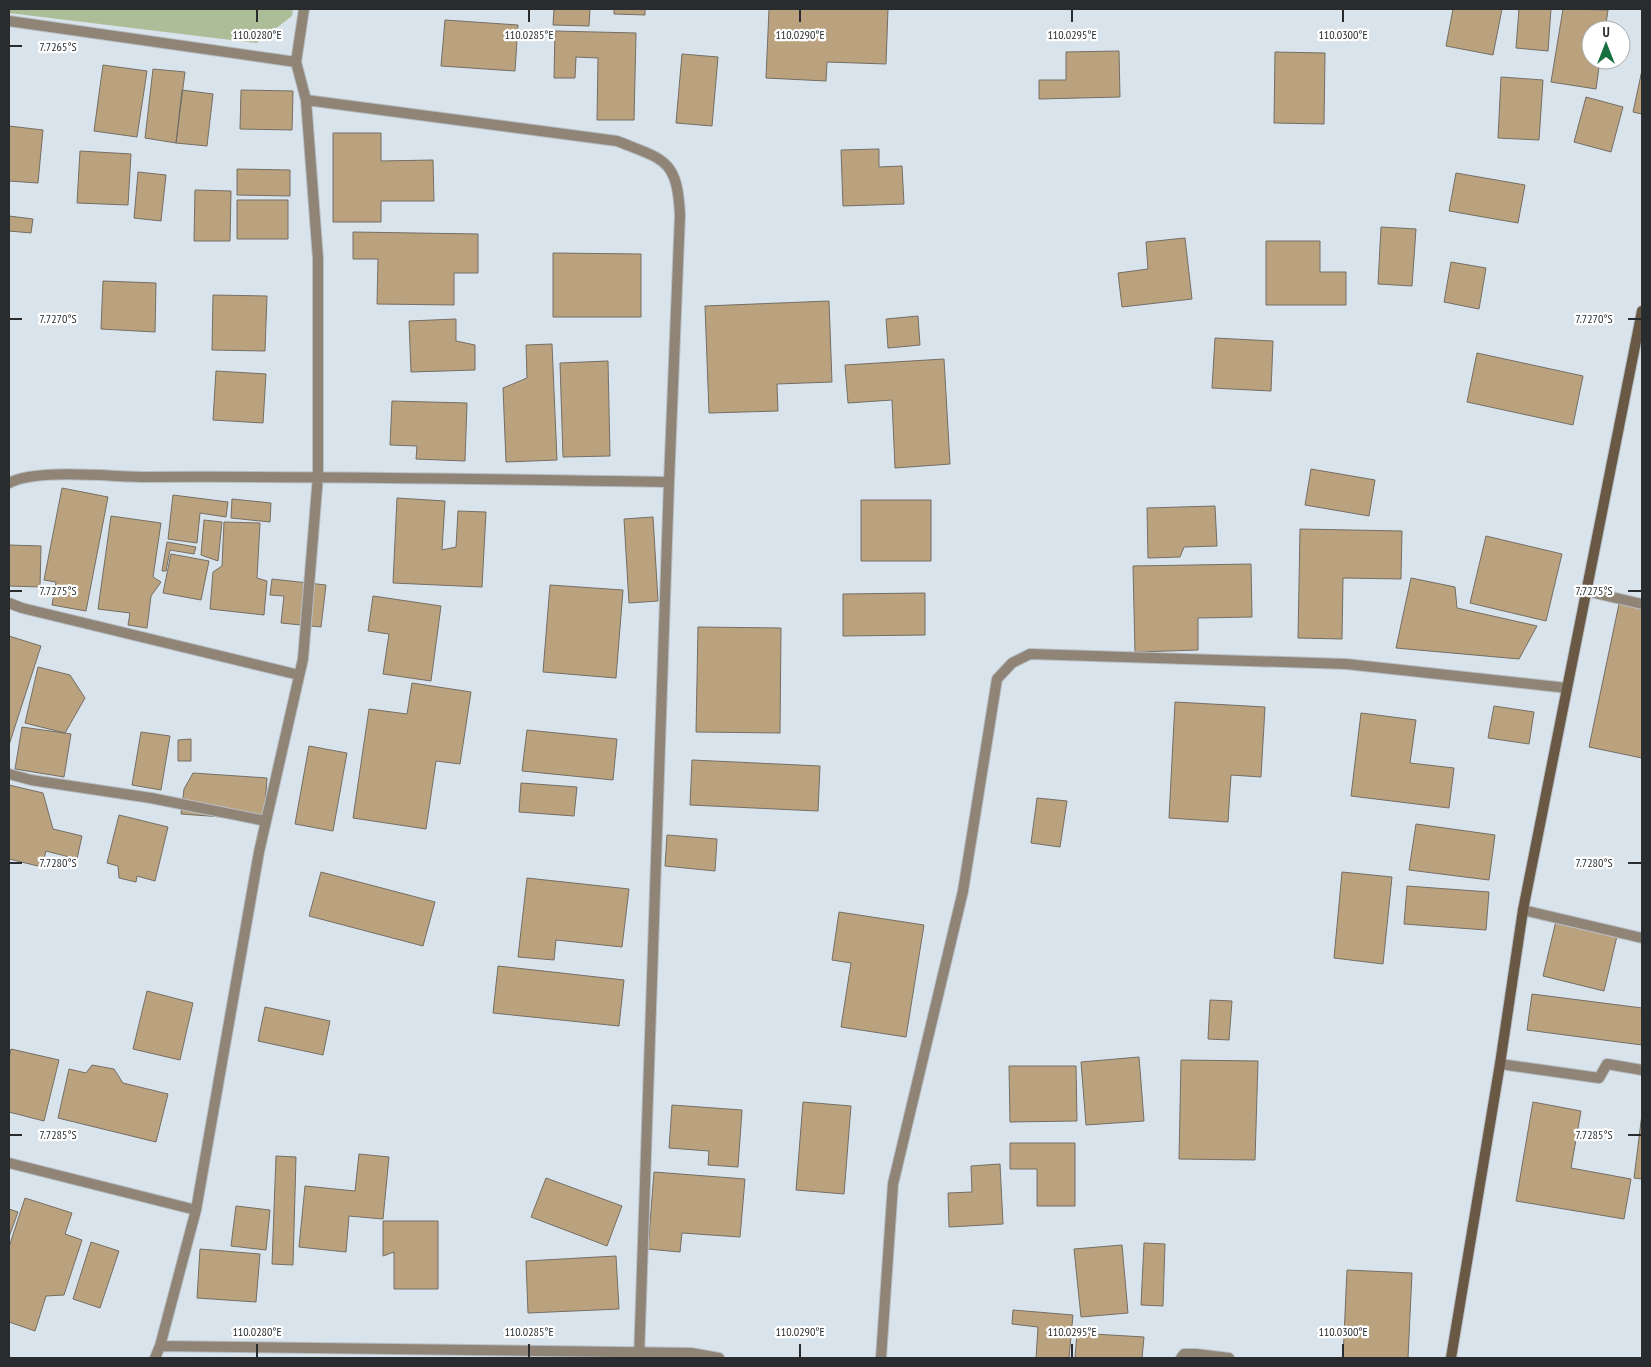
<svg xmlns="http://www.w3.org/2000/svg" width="1651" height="1367" font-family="'PT Sans Narrow',sans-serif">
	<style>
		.green { fill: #abbe98 }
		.building { fill: #baa27e; stroke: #746e65 }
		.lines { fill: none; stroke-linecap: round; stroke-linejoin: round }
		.minor-casing { stroke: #b6bec5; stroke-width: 12 }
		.secondary-casing { stroke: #b6bec5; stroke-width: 12 }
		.minor { stroke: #908476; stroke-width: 10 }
		.secondary { stroke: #695844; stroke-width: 10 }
		.ticks { fill: none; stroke: #282c2f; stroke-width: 2 }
		.ticks-label { font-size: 12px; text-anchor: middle; fill: #282c2f; stroke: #fff; stroke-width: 4.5; stroke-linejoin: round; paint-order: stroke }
	</style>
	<rect width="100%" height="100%" fill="#d9e3eb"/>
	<path class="green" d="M9,9H293L292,16L257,43L9,13Z"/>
	<path class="building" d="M554,9H590L589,26L553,25Z
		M614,9H645V15L614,14Z
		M769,9H888L886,64L827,62L826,81L766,78Z
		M1453,9H1502L1493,55L1446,46Z
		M1519,9H1551L1548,51L1516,48Z
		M1563,9L1608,10L1605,30H1591V60H1600L1596,89L1551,82Z
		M445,20L518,25L515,71L441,66Z
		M555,31L636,33L634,120H597L598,58L576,57L575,78H554Z
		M1119,51L1120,97L1039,99V80H1066V52Z
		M1275,52L1325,53L1324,124L1274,123Z
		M682,54L718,57L712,126L676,123Z
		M103,65L147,71L137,137L94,131Z
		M153,69L185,72L176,143L145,138Z
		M1642,70V114L1633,112Z
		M1501,77L1543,80L1539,140L1498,138Z
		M182,90L213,94L207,146L176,143Z
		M241,90L293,91L292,130L240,129Z
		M1586,97L1623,107L1611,152L1574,142Z
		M9,126L43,130L38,183L9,181Z
		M333,133H381V161L433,160L434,201H381V222H333Z
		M879,149V167L902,166L904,204L843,206L841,150Z
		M80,151L131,154L128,205L77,203Z
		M237,169L290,170V196L237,195Z
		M138,172L166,175L161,221L134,218Z
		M1456,173L1525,185L1518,223L1449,211Z
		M195,190L231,191L230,241H194Z
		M237,200H288V239H237Z
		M9,216L33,219L31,233L9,231Z
		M1381,227L1416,229L1412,286L1378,284Z
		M353,232L478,234V273H454V305L377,304L378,259H353Z
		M1185,238L1192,299L1122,307L1118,273L1148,269L1146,242Z
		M1266,241H1320V272H1346V305H1266Z
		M553,253L641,254V317H553Z
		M1451,262L1486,268L1479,309L1444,302Z
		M103,281L156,283L155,332L101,329Z
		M213,295L267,296L265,351L212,350Z
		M829,301L832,382L777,384L778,411L709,413L705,306Z
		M918,316L920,345L888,348L886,319Z
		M456,319V341L475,345V370L411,372L409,321Z
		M1215,338L1273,341L1271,391L1212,388Z
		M552,344L557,460L506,462L503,388L527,378L526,345Z
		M1477,353L1583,376L1573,425L1467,402Z
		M944,359L950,464L895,468L892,400L848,403L845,365Z
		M608,361L610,456L563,457L560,363Z
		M216,371L266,374L263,423L213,420Z
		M392,401L467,403L465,461L416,459L417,446L390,445Z
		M1311,469L1375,480L1369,516L1305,505Z
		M62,488L108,497L86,611L52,605L56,582L44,580Z
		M173,495L228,502L226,517L200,513L197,543L168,539Z
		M397,498L445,501L442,550L456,547L458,511L486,512L482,587L393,583Z
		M232,499L271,503L270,522L231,518Z
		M861,500H931V561H861Z
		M1215,506L1217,546L1184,547L1180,557L1148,558L1147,508Z
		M111,516L161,523L153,577L161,582L151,596L147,628L128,625L130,613L98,609Z
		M653,517L658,601L629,603L624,519Z
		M204,520L222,522L218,561L201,555Z
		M224,522L260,523L257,578L267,581L264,615L210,609L213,572L222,566Z
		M1300,529L1402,531L1401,579L1343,578L1342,639L1298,638Z
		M1486,536L1562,554L1546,621L1470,603Z
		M167,542L196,547L194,554L170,550L166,571H162Z
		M9,545L41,546L40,587L9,586Z
		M171,554L209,561L201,600L163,593Z
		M1251,564L1252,617L1198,618V650L1135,652L1133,566Z
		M1411,578L1455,587L1457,608L1537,626L1519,659L1396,648Z
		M272,579L326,585L321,627L281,623L284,596L270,595Z
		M550,585L623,590L616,678L543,672Z
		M925,593V635L843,636V594Z
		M373,596L441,606L431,681L383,674L389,634L368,631Z
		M1619,604L1642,608V758L1589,747Z
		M698,627L781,628L780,733L696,732Z
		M9,636L41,646L9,745Z
		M38,667L70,675L85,698L65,733L25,723Z
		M412,683L471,692L460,764L436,761L426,829L353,818L369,709L407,714Z
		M1175,702L1265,707L1261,777L1231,775L1228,822L1169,818Z
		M1494,706L1534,712L1529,744L1488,738Z
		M1361,713L1416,720L1410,763L1454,768L1449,808L1351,796Z
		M22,727L71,734L64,777L15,769Z
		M527,730L617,739L613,780L522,771Z
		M141,732L170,736L161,790L132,785Z
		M191,739V761H178V740Z
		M309,746L347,753L333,831L295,824Z
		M692,760L820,766L818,811L690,805Z
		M193,773L267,778L264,820L181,814L184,789Z
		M521,783L577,787L574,816L519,812Z
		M9,785L43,793L53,829L82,836L77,859L46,851L42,867L9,859Z
		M1037,798L1067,801L1060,847L1031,843Z
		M119,815L168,827L155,881L137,876L136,882L119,878L118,866L107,863Z
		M1416,824L1495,835L1489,880L1409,870Z
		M667,835L717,839L715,871L665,866Z
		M321,872L435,902L423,946L309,916Z
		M1342,872L1392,877L1383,964L1334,958Z
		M527,878L629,889L622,947L556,940L554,960L518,957Z
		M1407,886L1489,892L1486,930L1404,924Z
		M839,912L924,925L906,1037L841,1027L851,963L832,960Z
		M1556,921L1617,936L1604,991L1543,976Z
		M498,966L624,980L619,1026L493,1013Z
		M147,991L193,1003L180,1060L133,1049Z
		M1532,994L1642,1008V1045L1527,1030Z
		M1210,1000L1232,1001L1229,1040L1208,1039Z
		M265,1007L330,1021L323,1055L258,1041Z
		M11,1049L59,1060L44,1121L9,1112V1059Z
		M1139,1057L1144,1121L1086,1125L1081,1062Z
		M1181,1060L1258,1061L1255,1160L1179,1159Z
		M92,1065L114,1069L123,1083L168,1094L156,1142L58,1118L69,1069L86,1073Z
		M1009,1066H1076L1077,1121L1010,1122Z
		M803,1102L851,1106L844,1194L796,1190Z
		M1533,1102L1581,1111L1571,1168L1631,1179L1624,1219L1516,1201Z
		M672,1105L742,1110L738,1167L708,1165L709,1151L669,1148Z
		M1642,1114V1179L1634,1178Z
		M1010,1143H1075V1206H1037V1169H1010Z
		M359,1154L389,1157L383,1219L349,1216L346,1252L299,1247L305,1186L355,1191Z
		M276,1156L296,1157L293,1265L272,1264Z
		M1000,1164L1003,1224L949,1227L948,1193L972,1192L971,1166Z
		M654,1172L745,1179L740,1237L682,1233L680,1252L648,1249Z
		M546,1178L622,1206L607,1246L531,1217Z
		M25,1198L72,1213L65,1234L82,1240L64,1295L46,1296L35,1331L9,1322V1247Z
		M236,1206L270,1210L266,1250L231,1246Z
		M9,1209L18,1212L9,1237Z
		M383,1221H438V1289H394V1252L383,1256Z
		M91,1242L119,1251L100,1308L73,1299Z
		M1144,1243L1165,1244L1163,1306L1141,1305Z
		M1122,1245L1128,1313L1081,1317L1074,1249Z
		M200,1249L260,1254L256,1302L197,1298Z
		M616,1256L619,1309L528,1313L526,1261Z
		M1347,1270L1412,1273L1408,1358H1343Z
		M1013,1310L1073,1315L1069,1358H1036L1038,1327L1012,1324Z
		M1077,1333L1144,1337L1142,1358H1075Z"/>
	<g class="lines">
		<defs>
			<path id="minor" d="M9,21L296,62
				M306,100L617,141C665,160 677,159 680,215L669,482L639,1358
				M9,483C37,468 113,477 147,477C321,476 495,479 669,482
				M1586,591L1642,604
				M9,603L22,608L299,675
				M9,774L31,780L151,798L266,821
				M1523,910L1642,938
				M1500,1064L1599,1078L1607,1064L1642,1070
				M9,1163L196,1210
				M160,1346L691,1353L719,1358
				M155,1358L160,1346L196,1210L259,852L303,659L318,476V259L306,100L296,62L304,9
				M881,1358L893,1184L963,891L997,679L1012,663L1030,654L1346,664L1567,688
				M1181,1358L1184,1354H1196L1229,1358"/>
			<path id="secondary" d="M1451,1358L1500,1064L1523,910L1642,311"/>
		</defs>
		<use href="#minor" class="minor-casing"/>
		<use href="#secondary" class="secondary-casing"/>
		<use href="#minor" class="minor"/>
		<use href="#secondary" class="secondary"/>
	</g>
	<path class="ticks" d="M257,10V22M529,10V22M800,10V22M1072,10V22M1343,10V22M10,46H22M10,319H22M1628,319H1641M10,591H22M1628,591H1641M10,863H22M1628,863H1641M10,1135H22M1628,1135H1641M257,1344V1357M529,1344V1357M800,1344V1357M1072,1344V1357M1343,1344V1357"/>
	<g class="ticks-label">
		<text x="257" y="39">110.0280°E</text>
		<text x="529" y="39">110.0285°E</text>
		<text x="800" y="39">110.0290°E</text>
		<text x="1072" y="39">110.0295°E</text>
		<text x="1343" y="39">110.0300°E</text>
		<text x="58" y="51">7.7265°S</text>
		<text x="58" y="323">7.7270°S</text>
		<text x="1594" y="323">7.7270°S</text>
		<text x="58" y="595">7.7275°S</text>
		<text x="1594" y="595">7.7275°S</text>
		<text x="58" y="867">7.7280°S</text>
		<text x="1594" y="867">7.7280°S</text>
		<text x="58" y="1139">7.7285°S</text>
		<text x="1594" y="1139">7.7285°S</text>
		<text x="257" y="1336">110.0280°E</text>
		<text x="529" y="1336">110.0285°E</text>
		<text x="800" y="1336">110.0290°E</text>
		<text x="1072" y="1336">110.0295°E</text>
		<text x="1343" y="1336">110.0300°E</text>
	</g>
	<rect width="1651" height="1367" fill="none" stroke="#282c2f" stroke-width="20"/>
	<g transform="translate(1606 45)"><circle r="24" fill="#ffffff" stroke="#a9abac"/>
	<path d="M0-4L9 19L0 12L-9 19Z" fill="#176f42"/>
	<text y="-8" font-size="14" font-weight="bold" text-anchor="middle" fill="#282c2f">U</text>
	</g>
</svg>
